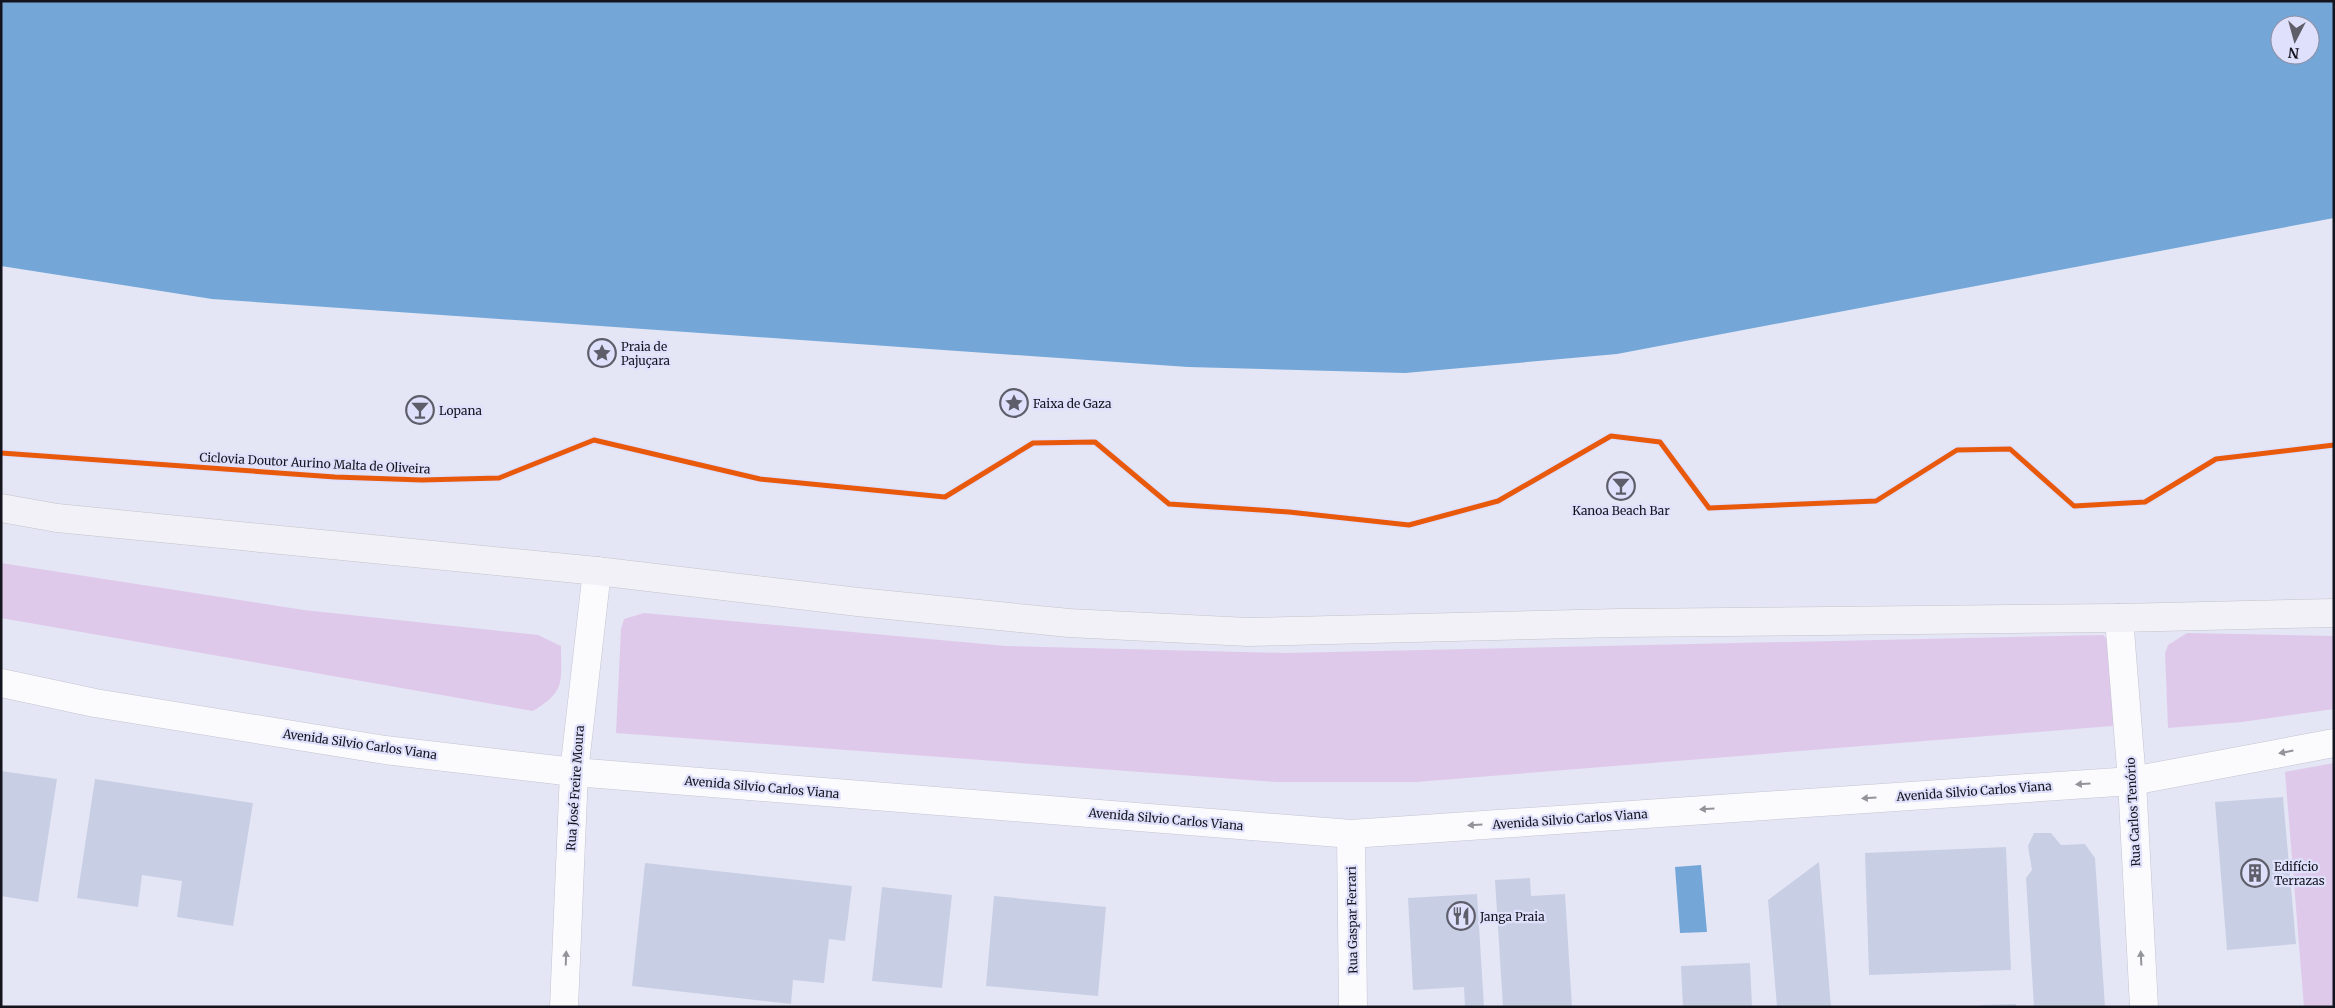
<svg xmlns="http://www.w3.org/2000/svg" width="2335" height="1008" font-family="Merriweather,serif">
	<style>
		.green { fill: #dfc9eb }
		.water { fill: #74a7d8; fill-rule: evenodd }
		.building { fill: #c8cfe4 }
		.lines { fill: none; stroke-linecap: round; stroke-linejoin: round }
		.minor-casing { stroke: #c3c4d1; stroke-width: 29 }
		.major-casing { stroke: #c2c3ca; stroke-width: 29 }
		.minor { stroke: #fbfbfe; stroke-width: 28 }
		.major { stroke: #f3f1f8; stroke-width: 28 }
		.cycleway-casing { stroke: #dfe0fb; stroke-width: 8 }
		.cycleway { stroke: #e8590c; stroke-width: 5 }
		.oneway { fill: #93939a }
		.labels { text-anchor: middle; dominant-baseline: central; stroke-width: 4.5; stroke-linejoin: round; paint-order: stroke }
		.poi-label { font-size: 12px; fill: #14141f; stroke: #dfe0fb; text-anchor: start }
		.street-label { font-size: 12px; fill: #14141f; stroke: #dfe0fb }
	</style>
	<rect width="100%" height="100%" fill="#e5e6f5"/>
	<path class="green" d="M1,563L304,610L538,635L561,646C561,682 566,691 533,711L1,618Z
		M644,613L1006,646L1285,653L2103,635L2121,652L2124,725L1416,782H1276L616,733L621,629L624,619Z
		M2187,633L2334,636V709L2242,722L2168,728L2165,653L2168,645Z
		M2334,763V1007H2304L2285,772Z"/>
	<path class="water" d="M1,1H2334V218L1617,354L1405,373L1188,367L212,299L1,266ZM2280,25H2310V55H2280Z
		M1701,865L1707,932L1680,933L1675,867Z"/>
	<path class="building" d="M1,771L57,779L38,902L1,896Z
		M95,779L253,803L233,926L177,917L182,881L142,875L138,907L77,898Z
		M2283,797L2296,944L2227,950L2215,802Z
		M2034,833H2051L2061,845L2085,844L2095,858L2105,1007H2034L2026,878L2032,870L2028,846Z
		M2006,847L2011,970L1869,975L1865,853Z
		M1819,862L1831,1007H1777L1768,900Z
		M645,863L852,886L845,941L829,939L824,983L793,980L791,1004L632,986Z
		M1530,878L1531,896L1565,894L1572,1007H1503L1495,880Z
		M882,887L952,895L942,988L872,981Z
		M1477,894L1484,1007H1465L1464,987L1413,990L1408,898Z
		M994,896L1106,907L1098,996L986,986Z
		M1750,963L1752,1007H1683L1681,966Z
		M2016,1004V1007H1980V1005Z"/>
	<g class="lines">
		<defs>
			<path id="minor" d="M2119,618L2132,781L2144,1007
				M1,683L95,703L385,750L574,772L1351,834L2132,781L2334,743
				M1351,834L1353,1007
				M564,1007L574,772L597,571"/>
			<path id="major" d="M1,508L57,518L597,571L858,602L1069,623L1248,632L1619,623L2119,618L2334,613"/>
		</defs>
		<use href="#minor" class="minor-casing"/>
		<use href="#major" class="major-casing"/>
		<use href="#minor" class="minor"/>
		<use href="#major" class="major"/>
		<defs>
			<path id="cycleway" d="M1,453L335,477L422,480L499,478L594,440L760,479L945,497L1033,443L1095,442L1169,504L1289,512L1409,525L1498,501L1611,436L1660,442L1709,508L1876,501L1957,450L2010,449L2074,506L2145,502L2216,459L2334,445"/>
		</defs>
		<use href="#cycleway" class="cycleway-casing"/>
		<use href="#cycleway" class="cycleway"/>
	</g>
	<defs><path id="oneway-solid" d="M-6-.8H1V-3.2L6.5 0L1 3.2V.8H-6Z" transform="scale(1.25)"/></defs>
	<g class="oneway">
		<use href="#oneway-solid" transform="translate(2286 752) rotate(169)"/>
		<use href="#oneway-solid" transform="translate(2083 784) rotate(176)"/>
		<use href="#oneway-solid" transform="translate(1869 798) rotate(176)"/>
		<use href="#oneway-solid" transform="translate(1707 809) rotate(176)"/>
		<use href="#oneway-solid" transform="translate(1475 825) rotate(176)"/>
		<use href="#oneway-solid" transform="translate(566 958) rotate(-88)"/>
		<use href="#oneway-solid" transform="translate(2141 958) rotate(-93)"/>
	</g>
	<defs>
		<symbol id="sight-ring" viewBox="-11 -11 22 22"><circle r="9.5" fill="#dfe0fb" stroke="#5d5e6a" stroke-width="1.5"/><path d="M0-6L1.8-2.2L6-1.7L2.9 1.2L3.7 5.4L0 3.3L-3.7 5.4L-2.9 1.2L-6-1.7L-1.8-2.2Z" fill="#5d5e6a"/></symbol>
		<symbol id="bar-ring" viewBox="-11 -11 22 22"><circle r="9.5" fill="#dfe0fb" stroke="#5d5e6a" stroke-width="1.5"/><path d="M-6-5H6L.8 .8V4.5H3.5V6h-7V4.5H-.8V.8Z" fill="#5d5e6a"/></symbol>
		<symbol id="building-ring" viewBox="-11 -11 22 22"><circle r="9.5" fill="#dfe0fb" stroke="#5d5e6a" stroke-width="1.5"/><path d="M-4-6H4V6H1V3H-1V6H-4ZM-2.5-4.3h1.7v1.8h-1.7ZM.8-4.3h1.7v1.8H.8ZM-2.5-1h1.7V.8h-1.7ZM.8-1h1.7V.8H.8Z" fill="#5d5e6a"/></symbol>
		<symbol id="restaurant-ring" viewBox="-11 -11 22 22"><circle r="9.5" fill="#dfe0fb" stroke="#5d5e6a" stroke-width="1.5"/><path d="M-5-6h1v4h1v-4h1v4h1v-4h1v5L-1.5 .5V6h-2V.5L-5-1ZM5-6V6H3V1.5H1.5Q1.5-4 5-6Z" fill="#5d5e6a"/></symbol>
	</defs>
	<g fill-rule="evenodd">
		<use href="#sight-ring" x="586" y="337" width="32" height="32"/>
		<use href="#sight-ring" x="998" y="387" width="32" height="32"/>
		<use href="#bar-ring" x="404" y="394" width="32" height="32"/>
		<use href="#bar-ring" x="1605" y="470" width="32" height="32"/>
		<use href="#building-ring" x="2239" y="857" width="32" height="32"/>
		<use href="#restaurant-ring" x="1445" y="900" width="32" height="32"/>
	</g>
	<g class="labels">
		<g class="poi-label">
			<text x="621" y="346">Praia de<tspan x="621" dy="14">Pajuçara</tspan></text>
			<text x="1033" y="403">Faixa de Gaza</text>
			<text x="439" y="410">Lopana</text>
			<text x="1621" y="510" text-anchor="middle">Kanoa Beach Bar</text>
			<text x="2274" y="866">Edifício<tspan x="2274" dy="14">Terrazas</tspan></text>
			<text x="1480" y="916">Janga Praia</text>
		</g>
		<g class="street-label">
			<text transform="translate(315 463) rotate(3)">Ciclovia Doutor Aurino Malta de Oliveira</text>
			<text transform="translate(360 744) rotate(8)">Avenida Silvio Carlos Viana</text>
			<text transform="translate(762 787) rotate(5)">Avenida Silvio Carlos Viana</text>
			<text transform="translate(575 788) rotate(-86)">Rua José Freire Moura</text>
			<text transform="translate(1974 791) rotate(-4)">Avenida Silvio Carlos Viana</text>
			<text transform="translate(2133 812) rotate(-93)">Rua Carlos Tenório</text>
			<text transform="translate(1166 819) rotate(5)">Avenida Silvio Carlos Viana</text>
			<text transform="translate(1570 819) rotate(-4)">Avenida Silvio Carlos Viana</text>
			<text transform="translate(1352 920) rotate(-91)">Rua Gaspar Ferrari</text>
		</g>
	</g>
	<rect width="2335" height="1008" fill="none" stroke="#14141f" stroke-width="5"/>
	<g transform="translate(2295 40) rotate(186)"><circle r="24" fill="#dfe0fb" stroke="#8e8ea3"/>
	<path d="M0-4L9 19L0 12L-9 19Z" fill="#5d5e6a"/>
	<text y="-8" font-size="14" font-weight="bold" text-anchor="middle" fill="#14141f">N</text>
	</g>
</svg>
